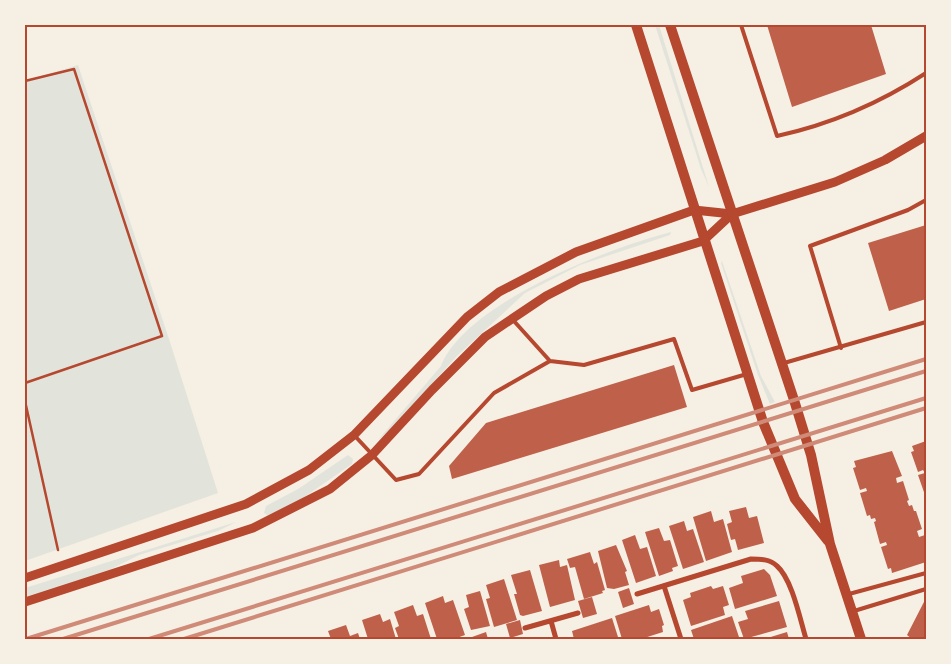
<svg xmlns="http://www.w3.org/2000/svg" width="951" height="664" font-family="'Public Sans',sans-serif">
	<style>
		.green { fill: #e2e4dc }
		.building { fill: #bf614a }
		.lines { fill: none; stroke-linecap: round; stroke-linejoin: round }
		.path { stroke: #b5482f; stroke-width: 2.5 }
		.service { stroke: #b5482f; stroke-width: 4 }
		.minor { stroke: #b5482f; stroke-width: 5 }
		.tertiary { stroke: #b5482f; stroke-width: 9 }
		.secondary { stroke: #b5482f; stroke-width: 10 }
		.rail { stroke: #cf8b77; stroke-width: 4 }
		.neatline { fill: none; stroke: #b5482f; stroke-width: 2 }
	</style>
	<rect width="100%" height="100%" fill="#f6efe4"/>
	<path class="green" d="M655,25H659L709,187L701,169Z
		M78,65L169,339L218,493L25,561V81Z
		M671,232L670,235L580,265L525,293L457,356L391,429L378,440L441,366C465,303 609,248 671,232Z
		M722,261L761,376L775,402L770,404L758,375L721,263Z
		M348,455L353,459L352,464L303,498L268,516L264,513L266,506L298,489Z
		M236,522L218,531L139,555L111,569L25,599V588Z"/>
	<path class="building" d="M767,25H871L886,74L792,107Z
		M926,225V299L889,311L868,243Z
		M674,365L687,407L452,479L449,466L486,423Z
		M926,441V498L918,475L925,473L923,470L918,472L911,452L914,451L912,446Z
		M892,451L902,476L896,478L897,483L903,481L909,500L907,501L909,506L912,505L914,511H916L922,529L917,531L919,537L925,535L926,539V562L892,573L891,568L888,569L881,547L887,545L886,542L880,544L874,522L876,521L875,518L871,519L870,515L867,516L860,493L867,491L866,488L860,490L853,468L856,467L854,461Z
		M746,507L749,518L757,516L764,543L738,550L735,539L731,540L727,524L732,522L729,511Z
		M711,511L714,522L723,519L732,552L706,561L693,517Z
		M684,521L687,531L693,529L704,562L683,569L669,526Z
		M659,528L664,541L670,540L678,566L672,568L673,571L659,576L645,532Z
		M635,535L640,549L647,547L656,576L636,583L622,540Z
		M616,545L627,571L625,572L629,585L614,589L607,588L598,551Z
		M590,552L594,564L597,562L605,590L602,591L603,593L584,599L575,567L570,568L567,559Z
		M559,560L560,567L567,565L575,600L550,607L539,565Z
		M764,569L770,575L777,596L735,609L729,588L743,583L741,576Z
		M530,570L542,611L523,616L520,615L514,594H517L511,575Z
		M504,579L517,620L494,627L486,599L490,598L486,585Z
		M711,586L713,589L723,586L729,605L723,607L725,615L691,626L683,600L691,597L690,593Z
		M629,588L634,604L623,608L618,592Z
		M480,591L490,626L471,630L464,609L469,607L466,595Z
		M443,596L445,603L453,600L465,635L454,639H437L425,603Z
		M592,597L597,614L583,618L578,601Z
		M926,598V639H912L907,635Z
		M779,601L787,627L744,639L738,622L748,619L745,611Z
		M413,605L417,616L423,614L431,639H399L395,628L399,626L394,612Z
		M649,605L651,612L659,609L664,625L662,626L663,632L641,639H622L615,616Z
		M380,614L383,622L390,619L396,639H368L362,620Z
		M732,616L739,637L732,639H694L691,630Z
		M612,618L618,637L574,639L572,631Z
		M520,620L523,634L510,638L506,624Z
		M346,625L350,636L358,633L360,639H331L328,631Z
		M486,632L488,639H473L472,637Z
		M787,632L789,639H764Z"/>
	<g class="lines">
		<path class="path" d="M25,81L74,69L162,336L25,383
			M25,401L58,550"/>
		<path class="service" d="M741,25L777,136C832,124 880,103 926,73
			M513,320L550,361
			M841,348L810,246L908,210L926,200
			M784,363L926,322
			M354,435L396,480L419,474L494,393L550,361L584,365L674,339L692,390L747,374
			M849,594L926,573
			M854,611L926,589"/>
		<path class="minor" d="M664,586L681,639
			M637,594L751,559C760,559 770,559 777,566C792,579 800,619 806,639
			M551,621L556,639
			M525,628L578,613"/>
		<path class="tertiary" d="M25,578L246,504L309,470L354,435L467,317L499,292L576,252L694,210L732,214L835,182L885,160L926,136
			M25,602L253,528L330,489L372,455L432,390L485,337L546,296L579,279L703,241L732,214"/>
		<path class="secondary" d="M636,25L763,422L795,499L828,541
			M670,25L794,400L811,455L830,544L861,639"/>
		<path class="rail" d="M26,639L926,359
			M63,639L926,371
			M149,639L926,398
			M184,639L926,408"/>
	</g>
	<rect width="951" height="664" fill="none" stroke="#f6efe4" stroke-width="52"/>
	<rect x="26" y="26" width="899" height="612" class="neatline"/>
</svg>
